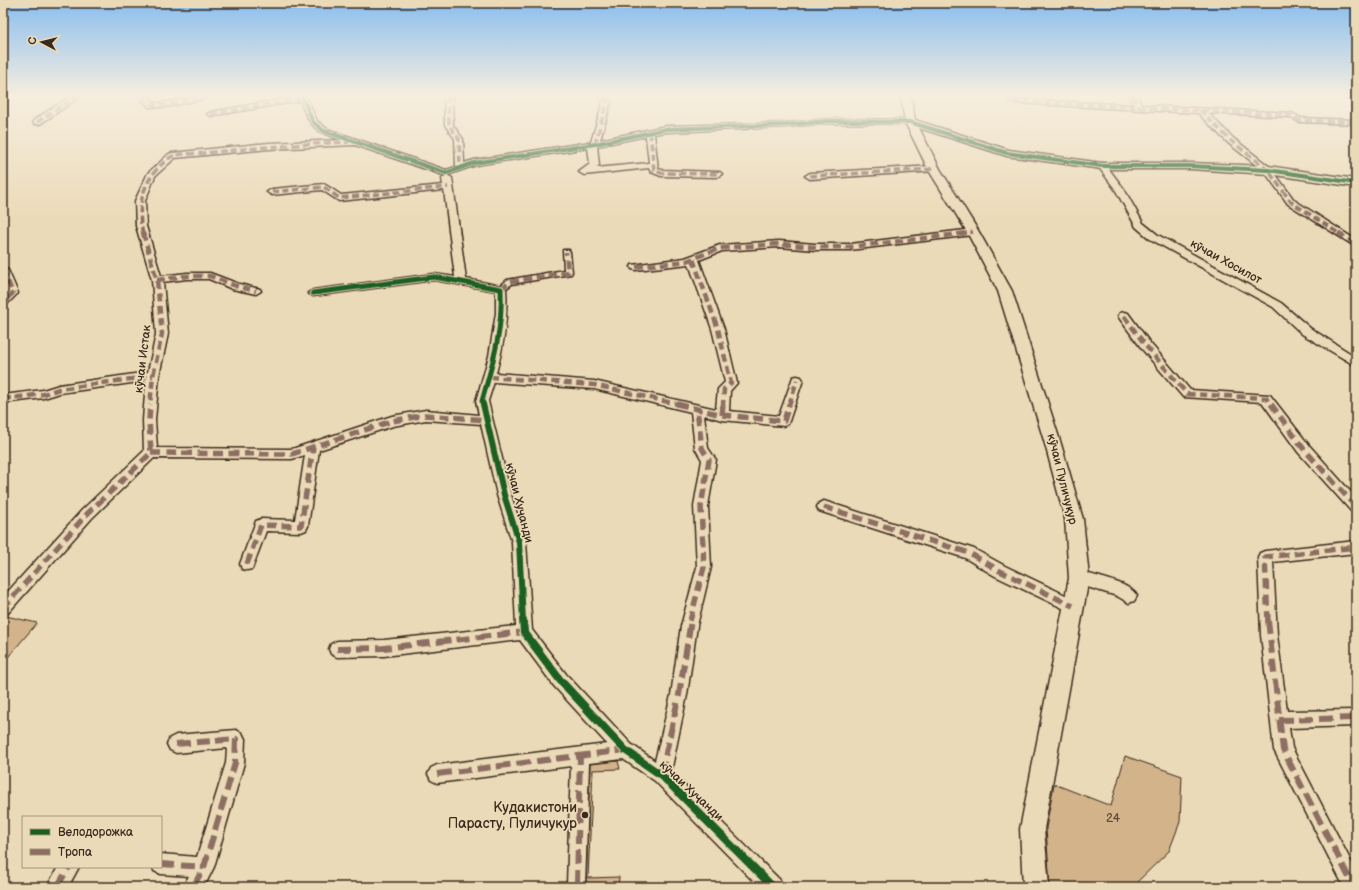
<svg xmlns="http://www.w3.org/2000/svg" width="1359" height="890" font-family="'Balsamiq Sans',sans-serif">
	<style>
		.building { fill: #d2b38a; stroke: #3b2a1e }
		.lines { fill: none; stroke-linecap: round; stroke-linejoin: round }
		.pedestrian-casing { stroke: #3b2a1e; stroke-width: 3 }
		.minor-casing { stroke: #3b2a1e; stroke-width: 3 }
		.tertiary-casing { stroke: #3b2a1e; stroke-width: 3 }
		.pedestrian { fill: #ebdab7; fill-rule: evenodd }
		.minor { fill: #ebdab7; fill-rule: evenodd }
		.tertiary { fill: #ebdab7; fill-rule: evenodd }
		.quiet-far3 { stroke: #8d6e63; stroke-width: 3.5; stroke-dasharray: 7 3.5; stroke-linecap: butt }
		.quiet-far2 { stroke: #8d6e63; stroke-width: 4.5; stroke-dasharray: 8 4.5; stroke-linecap: butt }
		.quiet-far1 { stroke: #8d6e63; stroke-width: 5.5; stroke-dasharray: 10 5.5; stroke-linecap: butt }
		.quiet { stroke: #8d6e63; stroke-width: 6; stroke-dasharray: 14 6; stroke-linecap: butt }
		.cycleway-far3-casing { stroke: #ebdab7; stroke-width: 5.5 }
		.cycleway-far2-casing { stroke: #ebdab7; stroke-width: 7 }
		.cycleway-far1-casing { stroke: #ebdab7; stroke-width: 9 }
		.cycleway-casing { stroke: #ebdab7; stroke-width: 10 }
		.cycleway-far3 { stroke: #1b5e20; stroke-width: 4 }
		.cycleway-far2 { stroke: #1b5e20; stroke-width: 5 }
		.cycleway-far1 { stroke: #1b5e20; stroke-width: 6 }
		.cycleway { stroke: #1b5e20; stroke-width: 8 }
		.poi-dot { fill: #3b2a1e; stroke: #ebdab7; stroke-width: 1.5 }
		.labels { text-anchor: middle; dominant-baseline: central; stroke-width: 3.5; stroke-linejoin: round; paint-order: stroke }
		.street-label { font-size: 12px; fill: #3b2a1e; stroke: #ebdab7 }
		.near-number-label { font-size: 12px; fill: #614c39 }
		.near-poi-label { font-size: 14px; fill: #3b2a1e; stroke: #ebdab7; text-anchor: end }
	</style>
	<rect width="100%" height="100%" fill="#ebdab7"/>
	<filter id="ink" filterUnits="userSpaceOnUse"><feTurbulence type="fractalNoise" baseFrequency=".025" numOctaves="2"/><feDisplacementMap in="SourceGraphic" scale="8" xChannelSelector="R" yChannelSelector="G"/><feConvolveMatrix kernelMatrix="1 2 1 2 8 2 1 2 1" color-interpolation-filters="sRGB"/></filter>
	<g filter="url(#ink)">
		<path class="building" d="M3,616H6L37,623L3,663Z
			M1125,756L1182,776L1180,822L1169,851L1132,887H1050L1046,828L1054,784L1111,806Z
			M618,761L620,769L593,770L588,878L619,877L618,887H586L590,764Z"/>
		<g class="lines">
			<defs>
				<path id="pedestrian" d="M563,250H569L570,252L572,272L571,274L512,284L501,292L497,289L507,280L564,270Z"/>
				<path id="minor" d="M71,96H81L40,124H34L33,122L34,120Z
					M139,96H148L154,103C173,103 190,96 209,96L208,98L166,107H149Z
					M298,96H306L317,121L327,129L446,170L456,167L455,139L445,125L444,96H452L453,125L463,139L464,163L474,160L591,142L603,102L599,96H607L611,102L600,140L666,126L786,123L829,119L910,120L914,122L910,124L829,123L786,127L666,132L654,134L658,169L662,170L720,172L722,174L717,177L661,176L651,172L649,168L584,175L579,172L590,164L588,148L476,165L447,175L452,178L466,279L501,286L506,289C508,318 504,345 496,373L594,381L716,409L718,389L725,382L712,329L689,264L636,270L632,269L631,267L632,265L685,258L720,245L779,241L815,244H850L973,229L978,232L973,235L850,250H815L779,247L722,251L699,260L724,329L737,383L730,391L729,411L779,416L793,377L797,376L801,377L803,380L788,424L784,426L722,420L704,415L708,448L716,460L708,506L711,567L697,626L687,695L671,772L780,880L783,887H759L655,781L623,759L589,763L585,887H569L567,884L571,766L437,783L431,780L428,774L431,768L437,765L607,744L554,686L520,640L384,656L337,657L331,654L329,649L331,644L337,641L384,640L516,626L512,542L497,495L481,424L426,420L393,426L319,450L308,526L306,530L301,532L266,531L252,569L247,570L242,569L240,564L256,521L261,519L295,520L305,455L292,459L154,458L92,518L8,613L3,615V597L82,510L144,451L143,420L146,381L60,393L44,398L3,403V395L43,390L59,385L148,372L156,334L152,280L136,226L135,201L148,173L169,154L172,153L269,143L342,140C313,130 312,129 300,101L211,116L207,114L211,112ZM646,136L649,163L596,168L599,165L597,146ZM355,145L446,176L442,178L443,185L341,195L324,184L272,189L267,192L272,195L322,190L339,201L444,190L455,277L434,274L313,290L308,293L313,296L434,280L496,291V313L489,356L476,401L479,415L426,410L392,416L292,449L157,448L155,420L159,376L168,334L163,282L187,279H209L232,289L256,294L261,291L260,289L239,284L210,273H187L161,276L146,226L145,201L155,176L175,158L269,149ZM494,382L594,389L691,412L695,448L702,460L694,506L697,567L681,626L671,695L655,761L631,744L566,674L532,630L526,542L511,495L488,401Z
					M1128,96H1136L1142,105L1292,113L1301,118L1356,120V124L1299,122L1290,117L1208,113L1233,138L1271,168L1294,200L1356,240V247L1288,204L1265,172L1227,142L1198,113L1013,103L1009,101L1013,99L1134,105Z
					M1341,96L1356,97V101L1342,98Z
					M1102,163L1105,164L1124,189L1143,223L1158,235L1281,303L1310,328L1356,357V366L1302,334L1273,307L1150,239L1136,227L1115,189L1098,166Z
					M934,166L938,169L937,171L810,179L805,176L810,173Z
					M3,267L8,270L18,293L7,304L3,306V296L7,292L3,282Z
					M1124,312L1128,313L1150,343L1190,390L1270,395L1308,444L1356,498V513L1351,511L1298,452L1262,402L1183,397L1142,349L1120,319L1118,316L1120,313Z
					M824,501L974,549L1005,566L1078,601L1081,606L1078,611L1073,613L995,576L965,558L819,511L817,507L819,503Z
					M1356,541V553L1273,562L1277,635L1287,711L1356,710V726L1289,728L1292,748L1356,871V887H1344L1274,750L1261,635L1258,557L1260,553L1265,551Z
					M1079,571C1093,576 1130,582 1137,596L1134,601L1129,603L1117,596L1074,583L1072,578L1074,573Z
					M236,730L242,733L245,739L244,763L214,867L204,887H183L189,876L161,874L154,871L153,867H161V854L197,857L226,763L227,748L176,753L170,750L167,744L170,738L176,735Z
					M58,867H79L68,887H47Z"/>
				<path id="tertiary" d="M901,96H911L915,120L1009,150L1102,163H1190L1268,166L1356,179V187L1268,174L1190,169H1102L1007,156L919,128L940,169L979,232L1012,291L1061,444L1083,519L1089,578L1044,829L1049,887H1023L1020,829L1069,578L1065,519L1045,444L998,291L967,232L928,169L905,122Z"/>
			</defs>
			<use href="#pedestrian" class="pedestrian-casing"/>
			<use href="#minor" class="minor-casing"/>
			<use href="#tertiary" class="tertiary-casing"/>
			<use href="#pedestrian" class="pedestrian"/>
			<use href="#minor" class="minor"/>
			<use href="#tertiary" class="tertiary"/>
			<path class="quiet-far3" d="M143,96L152,105H166L205,96
				M448,96L449,125L459,139L460,167
				M1132,96L1140,108
				M1345,96L1356,99
				M1013,101L1292,115L1299,120L1356,122
				M1200,110L1230,140L1268,170L1291,202L1340,234
				M211,114L303,98
				M37,122L77,96
				M650,132L654,170L661,173L717,174
				M595,144L607,102L603,96
				M810,176L934,169
				M272,192L324,187L339,198L448,187
				M143,234C135,204 145,174 171,157C177,153 196,154 204,153C252,148 300,144 349,142
				M960,234L973,232"/>
			<path class="quiet-far2" d="M143,233L157,280L162,334L153,376L150,405
				M1338,233L1356,244
				M693,259L718,329L731,383L724,389L723,405
				M636,267L687,261L720,248L779,244L815,247H850L968,233
				M3,270L13,293L3,302
				M157,280L187,276H210L236,286L256,291
				M501,289L510,282L568,272L566,252
				M1124,316L1146,346L1187,394L1266,398L1271,405
				M489,377L594,385L681,405
				M3,399L44,394L59,389L153,376
				M789,405L797,380"/>
			<path class="quiet-far1" d="M677,404L722,415L784,421L789,404
				M1271,404L1303,448L1356,507
				M722,415L723,404
				M151,453L292,454L392,421L426,415L487,420
				M824,507L969,553L1000,571L1073,606
				M247,564L261,525L301,526L313,447
				M3,608L87,514L151,453L149,420L150,404
				M690,621L704,567L701,506L709,460L702,448L697,410
				M1268,621L1265,557L1356,547"/>
			<path class="quiet" d="M1268,620L1283,750L1354,887
				M337,649L384,648L524,632
				M1279,720L1356,718
				M176,744L236,739L235,763L204,867L193,887
				M437,774L625,750
				M661,775L679,695L691,620
				M161,864L204,867
				M577,884L580,755
				M57,887L69,867"/>
			<defs>
				<path id="cycleway-far3" d="M302,96L313,122L324,131L446,173L474,163L595,144L666,129L786,125L829,121L910,122L1007,153L1102,166H1190L1268,170L1356,183"/>
				<path id="cycleway-far2" d="M313,293L434,277L501,289C503,330 493,362 482,401L483,405"/>
				<path id="cycleway-far1" d="M483,404L504,495L519,542L523,621"/>
				<path id="cycleway" d="M523,620L524,632L560,680L625,750L661,775L773,887"/>
			</defs>
			<use href="#cycleway-far3" class="cycleway-far3-casing"/>
			<use href="#cycleway-far2" class="cycleway-far2-casing"/>
			<use href="#cycleway-far1" class="cycleway-far1-casing"/>
			<use href="#cycleway" class="cycleway-casing"/>
			<use href="#cycleway-far3" class="cycleway-far3"/>
			<use href="#cycleway-far2" class="cycleway-far2"/>
			<use href="#cycleway-far1" class="cycleway-far1"/>
			<use href="#cycleway" class="cycleway"/>
		</g>
	</g>
	<linearGradient id="sky" x2="0" y2="1"><stop stop-color="#8abeef"/><stop offset="0.43" stop-color="#f6eedf"/><stop offset="1" stop-color="#f6eedf" stop-opacity="0"/></linearGradient>
	<rect width="1359" height="221" fill="url(#sky)"/>
	<circle class="poi-dot" cx="585" cy="815" r="4"/>
	<g class="labels">
		<g class="street-label">
			<text transform="translate(1226 262) rotate(29)">кӯчаи Хосилот</text>
			<text transform="translate(143 359) rotate(-83)">кӯчаи Истак</text>
			<text transform="translate(1062 479) rotate(76)">кӯчаи Пуличуқур</text>
			<text transform="translate(519 503) rotate(76)">кӯчаи Хуҷанди</text>
			<text transform="translate(691 791) rotate(43)">кӯчаи Хуҷанди</text>
		</g>
		<g class="near-number-label">
			<text x="1113" y="818">24</text>
		</g>
		<g class="near-poi-label">
			<text x="577" y="807">Кудакистони<tspan x="577" dy="16">Парасту, Пуличукур</tspan></text>
		</g>
	</g>
	<rect width="1359" height="890" fill="none" stroke="#ebdab7" stroke-width="16"/>
	<rect x="8" y="8" width="1343" height="874" fill="none" stroke="#3b2a1e" stroke-width="1.5" filter="url(#ink)"/>
	<rect x="22" y="816" width="140" height="52" fill="#ebdab7" stroke="#a5947a"/>
	<rect x="30" y="829" width="20" height="6" fill="#1b5e20" stroke="#a5947a"/>
	<text x="58" y="836" font-size="12" fill="#3b2a1e">Велодорожка</text>
	<rect x="30" y="849" width="20" height="6" fill="#8d6e63" stroke="#a5947a"/>
	<text x="58" y="856" font-size="12" fill="#3b2a1e">Тропа</text>
	<g transform="translate(42 42) rotate(277)" stroke="#ebdab7" stroke-width="3" paint-order="stroke">
	<path d="M0-3L7 15L0 10L-7 15Z" fill="#3b2a1e"/>
	<text y="-6" font-size="11" font-weight="bold" text-anchor="middle" fill="#3b2a1e">С</text>
	</g>
</svg>
